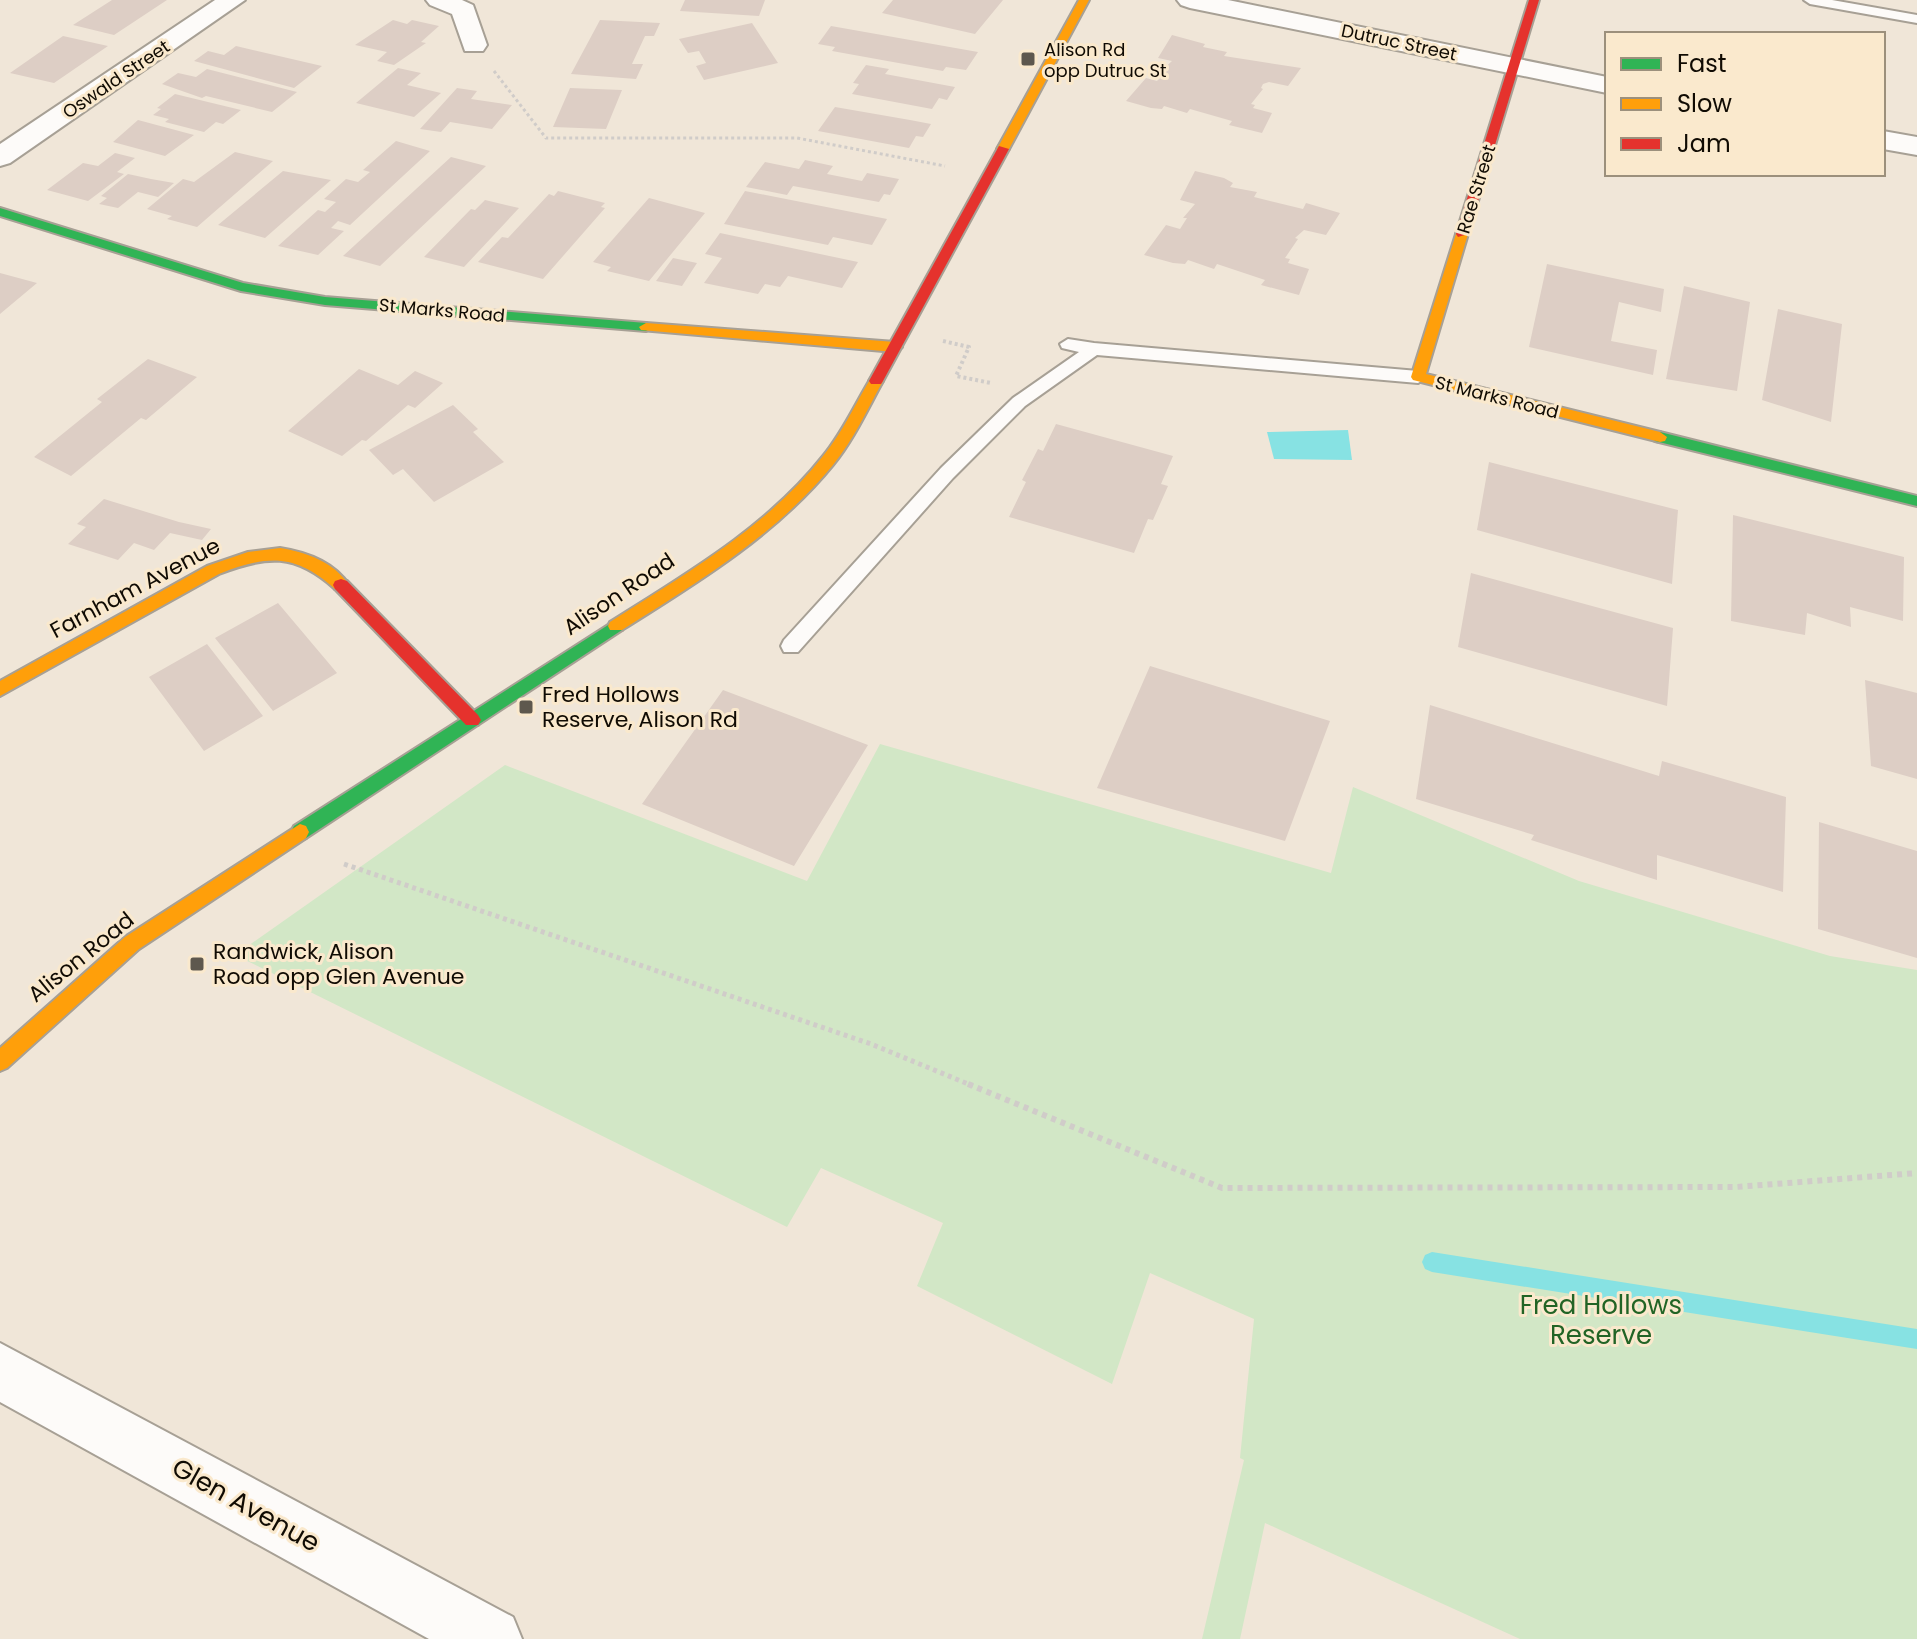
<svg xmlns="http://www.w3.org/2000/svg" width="1917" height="1639" font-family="Poppins,sans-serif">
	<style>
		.green { fill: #d2e7c6 }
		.water { fill: #87e2e3 }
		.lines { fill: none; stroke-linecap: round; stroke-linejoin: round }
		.stream { fill: #87e2e3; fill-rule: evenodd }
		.building { fill: #ddcec5 }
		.lane-casing { stroke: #a7a095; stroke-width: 4 }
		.street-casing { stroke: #a7a095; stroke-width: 4 }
		.fast-casing { stroke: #a7a095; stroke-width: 4 }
		.slow-casing { stroke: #a7a095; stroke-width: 4 }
		.jam-casing { stroke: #a7a095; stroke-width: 4 }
		.path-far3 { stroke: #d0ccc9; stroke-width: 3; stroke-dasharray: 3 3; stroke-linecap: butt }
		.path-far2 { stroke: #d0ccc9; stroke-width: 4; stroke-dasharray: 3 3; stroke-linecap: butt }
		.path-far1 { stroke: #d0ccc9; stroke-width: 5; stroke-dasharray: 4 4; stroke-linecap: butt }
		.path { stroke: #d0ccc9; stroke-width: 6; stroke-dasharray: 5 5; stroke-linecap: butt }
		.lane { fill: #fdfbf9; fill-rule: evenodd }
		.street { fill: #fdfbf9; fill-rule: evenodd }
		.fast { fill: #30b455; fill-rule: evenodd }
		.slow { fill: #ff9f0a; fill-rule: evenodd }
		.jam { fill: #e5322d; fill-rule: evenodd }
		.poi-dot { fill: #5e584e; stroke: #fae9cd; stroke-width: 3 }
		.labels { text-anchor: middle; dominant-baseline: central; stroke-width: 6; stroke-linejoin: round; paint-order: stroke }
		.far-street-label { font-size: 18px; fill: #100b03; stroke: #fae9cd }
		.far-poi-label { font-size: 18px; fill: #100b03; stroke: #fae9cd; text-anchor: start }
		.street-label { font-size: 22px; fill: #100b03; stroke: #fae9cd }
		.poi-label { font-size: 22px; fill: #100b03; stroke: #fae9cd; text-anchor: start }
		.near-park-label { font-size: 26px; fill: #226425; stroke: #fae9cd }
		.near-street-label { font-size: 26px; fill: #100b03; stroke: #fae9cd }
	</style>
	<rect width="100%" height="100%" fill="#f0e6d8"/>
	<path class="green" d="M880,744L1331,873L1353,787L1579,881L1830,956L1917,970V1639H1520L1265,1523L1240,1639H1202L1244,1460L1240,1458L1254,1319L1150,1273L1112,1384L917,1286L943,1223L821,1168L787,1227L235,955L505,765L807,881Z"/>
	<path class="water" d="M1348,430L1352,460L1274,459L1267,432Z"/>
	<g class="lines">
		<path class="stream" d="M1432,1252L1917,1329V1349L1432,1272L1425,1269L1422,1262L1425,1255Z"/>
	</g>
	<path class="building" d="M112,0H167L114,35L73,25Z
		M685,0H765L759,16L680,11Z
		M893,0H1003L975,34L882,13Z
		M393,20L407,24L412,20L439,26L421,42L426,43L394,65L377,61L387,52L355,45Z
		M600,20L660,23L654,36H645L632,64H643L636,79L571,74Z
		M752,23L778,63L704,80L696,66L706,63L699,51L688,53L679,39Z
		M831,26L978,52L966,70L946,67L943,71L832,51L835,47L818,44Z
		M1172,35L1205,44L1203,47L1227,52L1224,56L1301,68L1288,86L1269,82L1263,84L1261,88L1263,89L1251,104L1255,105L1253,108L1272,113L1262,133L1229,125L1232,121L1190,109L1187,113L1164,106L1162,109L1151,108L1126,101L1146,78L1157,81L1164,73L1160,72L1172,61L1158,58Z
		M63,36L108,46L54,83L10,73Z
		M236,46L322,66L294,88L194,61L208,51L224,55Z
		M866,65L889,69L885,74L955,87L947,100L939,98L932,109L852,94L859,84L853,83Z
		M398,68L421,73L407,85L441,93L414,117L356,103Z
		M207,69L297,92L272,112L206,96L202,98L162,84L178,73L196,77Z
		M457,88L477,91L471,99L512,105L492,129L450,122L441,132L420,129Z
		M570,88L622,90L606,129L553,127Z
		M175,94L241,110L223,124L216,122L204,132L165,122L169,119L153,115L161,109L157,108Z
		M835,107L910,120L931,124L923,137L916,136L909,148L818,131Z
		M138,120L194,135L165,156L113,142Z
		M396,141L430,151L350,225L338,221L331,228L344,231L318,255L278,246L318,210L325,212L336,202L324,199L346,179L358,182L370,172L363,170Z
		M235,152L273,161L197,227L167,219L172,216L147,209L183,179L194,182Z
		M115,153L135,158L117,172L124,174L88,201L47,190L83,163L98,166Z
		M451,157L486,166L380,266L343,256Z
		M805,160L833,166L827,174L862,181L867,173L899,179L890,195L884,194L879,202L793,186L787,195L746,187L765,162L799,169Z
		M283,171L331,180L265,238L218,225Z
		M1195,171L1224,178L1233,183L1230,187L1257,192L1254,197L1303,209L1306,203L1340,213L1326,235L1304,230L1295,238L1298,239L1285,258L1290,259L1288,263L1309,269L1299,295L1261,285L1265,280L1217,264L1214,269L1188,260L1185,264L1173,263L1144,255L1166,225L1180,229L1187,218H1183L1195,204L1180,200Z
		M128,174L151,179L174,183L158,197L138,192L118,208L99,204L107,198L101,196Z
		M558,191L605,203L601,207L605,208L543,279L478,262L502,237L508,238L549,194L554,196Z
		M745,191L887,219L872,245L833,237L828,245L724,224Z
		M649,198L705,213L649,281L607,271L611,267L593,262Z
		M485,200L519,208L464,267L424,257L471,209L475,210Z
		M720,233L858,262L842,288L788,276L780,287L765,284L758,294L704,283L722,258L705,254Z
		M673,258L697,263L682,286L656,281Z
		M1547,264L1664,289L1661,312L1619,302L1611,341L1657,350L1653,375L1529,347Z
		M0,273L37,283L0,314Z
		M1684,286L1750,302L1737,391L1666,379Z
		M1778,309L1842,324L1831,422L1762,400Z
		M148,359L197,377L146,420L141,418L71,476L34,457L102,402L97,399Z
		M359,369L398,385L415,371L443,383L415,408L408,405L366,441L362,440L342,456L288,431Z
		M453,405L478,429L473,432L504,462L434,502L403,469L393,475L369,450Z
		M1056,424L1173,456L1161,484L1168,486L1153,520L1148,519L1134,553L1009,517L1026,482L1022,480L1038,449L1043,451Z
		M1489,462L1678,510L1672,584L1477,530Z
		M104,499L179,522L211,529L202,540L170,533L154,550L134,543L118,560L68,544L86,527L77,524Z
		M1733,515L1904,557L1903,621L1850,607L1851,627L1807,613L1805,635L1731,621Z
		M1471,573L1673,628L1667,706L1458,647Z
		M278,603L337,673L273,711L215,638Z
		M207,644L263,716L204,751L149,677Z
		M1150,666L1330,721L1285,841L1097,788Z
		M1865,680L1917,693V779L1871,766Z
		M723,690L868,745L794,866L642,804Z
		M1430,705L1659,776L1662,761L1786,797L1783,892L1657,855V880L1531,840L1534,835L1416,799Z
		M1819,822L1917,851V958L1818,929Z"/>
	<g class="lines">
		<defs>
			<path id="lane" d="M1804,0H1832L1917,15V23L1810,4Z
				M1068,339L1094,343L1418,371L1427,377L1418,383L1097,355L1025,406L953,478L798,652H784L781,646L784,640L941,468L1013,398L1079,352L1062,348L1060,344Z"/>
			<path id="street" d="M215,0H245L10,163L0,166V144Z
				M426,0H462L473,5L487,45L483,51H465L452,14L430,5Z
				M1177,0H1228L1607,77V93L1190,8L1181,5Z
				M1883,131L1917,137V155L1883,149Z
				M0,1343L513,1617L522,1639H429L0,1402Z"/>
			<path id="fast" d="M0,208L243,283L325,297L646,323L653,327L646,331L325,305L241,291L0,216Z
				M1660,432L1917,496V506L1655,441L1653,437Z
				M616,620L622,622L624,626L622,630L306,838L300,840L294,838L291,832L294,826Z"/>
			<path id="slow" d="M1079,0H1089L1009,149L999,152L997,149Z
				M1462,230L1468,234L1426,374L1660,432L1667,437L1665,441L1660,442L1413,380L1411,377L1456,234Z
				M646,323L895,342L902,347L895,352L641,330L639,327Z
				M876,376L883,381C867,410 854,439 833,465C776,535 697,583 622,630H610L608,626L610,622C686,574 767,527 823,456C843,432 855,404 871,378Z
				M280,548C306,552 334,562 349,585L347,589H335C295,553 267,555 219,574L0,696V681L207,566L248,552Z
				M300,824L306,826L309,832L306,838L139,949L7,1068L0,1071V1048L125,937Z"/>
			<path id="jam" d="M1529,0H1539L1468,234L1458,237L1456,234Z
				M999,146L1009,149L883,381L881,384H871L869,381Z
				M341,579L347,581L478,715L481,720L478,725H466L335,589L333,585L335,581Z"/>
		</defs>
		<use href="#lane" class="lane-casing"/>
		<use href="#street" class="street-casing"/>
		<use href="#fast" class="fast-casing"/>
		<use href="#slow" class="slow-casing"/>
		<use href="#jam" class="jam-casing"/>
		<path class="path-far3" d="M494,71L546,138H797L945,166"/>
		<path class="path-far2" d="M943,341L969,347L956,376L991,383"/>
		<path class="path-far1" d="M344,864L871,1044L973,1086"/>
		<path class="path" d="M968,1084L1222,1188L1736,1187L1917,1173"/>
		<use href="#lane" class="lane"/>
		<use href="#street" class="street"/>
		<use href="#fast" class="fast"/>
		<use href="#slow" class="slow"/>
		<use href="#jam" class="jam"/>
	</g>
	<g class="poi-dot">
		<rect x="1020" y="51" width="16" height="16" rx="4"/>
		<rect x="518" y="699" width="16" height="16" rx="4"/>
		<rect x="189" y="956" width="16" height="16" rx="4"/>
	</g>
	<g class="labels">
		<g class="far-street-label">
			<text transform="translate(1399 42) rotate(12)">Dutruc Street</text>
			<text transform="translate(116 79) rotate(-34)">Oswald Street</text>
			<text transform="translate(1476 189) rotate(-73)">Rae Street</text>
			<text transform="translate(442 310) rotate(5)">St Marks Road</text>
			<text transform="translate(1497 397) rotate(14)">St Marks Road</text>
		</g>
		<g class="far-poi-label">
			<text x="1044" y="49">Alison Rd<tspan x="1044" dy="21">opp Dutruc St</tspan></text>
		</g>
		<g class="street-label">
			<text transform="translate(135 588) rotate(-28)">Farnham Avenue</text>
			<text transform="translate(619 594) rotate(-34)">Alison Road</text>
			<text transform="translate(81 957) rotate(-39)">Alison Road</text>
		</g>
		<g class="poi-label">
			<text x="542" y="694">Fred Hollows<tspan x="542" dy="25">Reserve, Alison Rd</tspan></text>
			<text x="213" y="951">Randwick, Alison<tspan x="213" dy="25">Road opp Glen Avenue</tspan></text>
		</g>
		<g class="near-park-label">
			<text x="1601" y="1305">Fred Hollows<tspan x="1601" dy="30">Reserve</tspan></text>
		</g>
		<g class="near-street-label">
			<text transform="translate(246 1505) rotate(29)">Glen Avenue</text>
		</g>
	</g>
	<rect x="1605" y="32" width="280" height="144" fill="#fae9cd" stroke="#9c907c" stroke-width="2"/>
	<rect x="1621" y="58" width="40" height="12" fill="#30b455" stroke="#9c907c" stroke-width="2"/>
	<text x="1677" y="72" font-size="24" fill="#100b03">Fast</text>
	<rect x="1621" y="98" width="40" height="12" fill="#ff9f0a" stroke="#9c907c" stroke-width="2"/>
	<text x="1677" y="112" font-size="24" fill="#100b03">Slow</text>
	<rect x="1621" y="138" width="40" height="12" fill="#e5322d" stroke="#9c907c" stroke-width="2"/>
	<text x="1677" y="152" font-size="24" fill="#100b03">Jam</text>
</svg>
